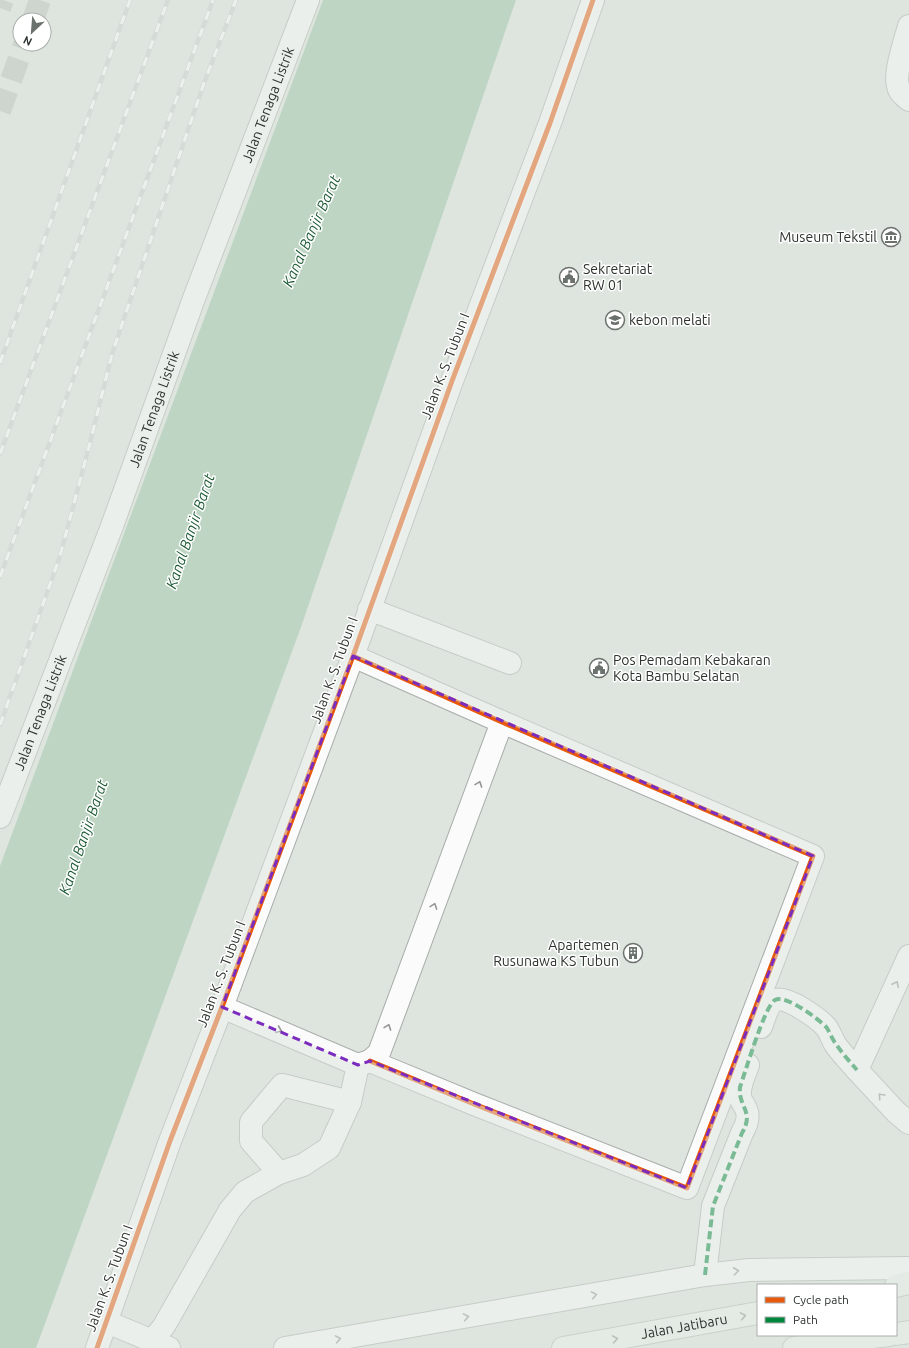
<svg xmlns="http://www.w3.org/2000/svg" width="909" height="1348" font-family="Ubuntu,sans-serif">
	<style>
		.water { fill: #97c1a2 }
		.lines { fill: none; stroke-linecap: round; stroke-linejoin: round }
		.major-tunnel { stroke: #bbc1bc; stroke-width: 22; stroke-dasharray: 22 11; stroke-linecap: butt }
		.minor-casing { stroke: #a8ada9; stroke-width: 24 }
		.major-casing { stroke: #aebab1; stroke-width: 24 }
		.minor { stroke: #fafbfa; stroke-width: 22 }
		.major { stroke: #ecf1ed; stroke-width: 22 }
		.rail-casing { stroke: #cbcecc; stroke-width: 4.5 }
		.rail { stroke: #fff; stroke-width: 3; stroke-dasharray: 9; stroke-linecap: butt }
		.quiet { stroke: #00873e; stroke-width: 4; stroke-dasharray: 8 4; stroke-linecap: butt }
		.cycleway-casing { stroke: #fff; stroke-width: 8 }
		.cycleway { stroke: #e8590c; stroke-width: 5 }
		.oneway { stroke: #949694 }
		.oneway2 { stroke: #8c928e }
		.marked { fill: none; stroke: #7b2cbf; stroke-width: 3; stroke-dasharray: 8 5; stroke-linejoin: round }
		.labels { text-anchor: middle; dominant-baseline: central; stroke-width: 3; stroke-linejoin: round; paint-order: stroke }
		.street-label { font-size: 14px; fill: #2d322e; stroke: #fff }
		.poi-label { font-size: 14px; fill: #2d322e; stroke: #fff; text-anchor: start }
		.water-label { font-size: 15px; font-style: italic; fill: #1e5b34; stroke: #fff }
	</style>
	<rect width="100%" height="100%" fill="#dee5df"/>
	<path class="water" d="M323,0H516L301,627L36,1348H0V866Z"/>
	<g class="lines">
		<path class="major-tunnel" d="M0,8L3,0
			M33,20L40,0
			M0,111L24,44"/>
		<defs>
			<g id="minor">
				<path d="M909,26C905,41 894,72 898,86C899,92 904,96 909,100"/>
				<path d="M369,609L510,663"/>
				<path d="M353,656L502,722L813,856L687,1188L474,1104L370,1061"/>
				<path id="s1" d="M0,817L112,526L193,301L308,0"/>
				<path d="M909,956L857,1070L896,1112L909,1123"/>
				<path d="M222,1007L358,1065L370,1061L379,1053L502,722"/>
				<path d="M761,1027C764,1019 768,1003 776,1000C786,995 819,1019 826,1027C830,1032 832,1039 835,1044C841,1053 850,1062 857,1070"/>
				<path d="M279,1173L251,1141V1122L282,1085L350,1102"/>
				<path d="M705,1275L713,1206L742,1133C746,1126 750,1117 746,1109C744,1104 740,1101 740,1095C739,1085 745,1074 748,1065"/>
				<path d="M107,1322L169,1348"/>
				<path d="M152,1341L164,1326L230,1210L245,1192L279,1173L303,1165L329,1148L350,1102L358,1065"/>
				<path d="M97,1348L170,1141L222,1007L353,656L452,381L550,123L593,0"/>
				<path d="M285,1348L705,1275L749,1270L909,1268"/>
			</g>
			<g id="major">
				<path d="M896,1286L909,1283"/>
				<path d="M896,1334L909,1332"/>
				<path id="s2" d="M563,1348L758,1313"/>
				<path d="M794,1348L820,1343L889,1335"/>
			</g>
		</defs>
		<use href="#minor" class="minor-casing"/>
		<use href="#major" class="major-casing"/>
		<use href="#minor" class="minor"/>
		<use href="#major" class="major"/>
		<defs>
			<path id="rail" d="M0,363L130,0
				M0,454L168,0
				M0,577L213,0
				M0,725L60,556L90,443L112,354L204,83L236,0"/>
		</defs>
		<use href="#rail" class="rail-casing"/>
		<use href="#rail" class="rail"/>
		<path class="quiet" d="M705,1275L713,1206L742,1133C755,1111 738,1108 740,1087C745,1073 765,1005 775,1000C786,994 820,1020 827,1028C830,1033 832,1039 836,1044C842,1053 850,1062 857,1070"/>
		<defs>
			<path id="cycleway" d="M353,656L502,722L813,856L687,1188L474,1104L370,1061
				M97,1348L170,1141L222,1007L353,656L452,381L550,123L593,0"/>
		</defs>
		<use href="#cycleway" class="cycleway-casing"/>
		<use href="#cycleway" class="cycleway"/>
	</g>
	<defs><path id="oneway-chevron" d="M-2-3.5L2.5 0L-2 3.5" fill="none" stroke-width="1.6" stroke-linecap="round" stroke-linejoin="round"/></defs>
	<g class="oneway">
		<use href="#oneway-chevron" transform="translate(479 784) rotate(-70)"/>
		<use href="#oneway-chevron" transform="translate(434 906) rotate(-70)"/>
		<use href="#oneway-chevron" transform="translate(896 984) rotate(-65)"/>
		<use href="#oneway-chevron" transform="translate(388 1027) rotate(-70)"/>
		<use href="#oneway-chevron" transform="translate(279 1030) rotate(23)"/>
		<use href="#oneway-chevron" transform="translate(881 1096) rotate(-133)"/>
		<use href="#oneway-chevron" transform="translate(736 1271) rotate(-7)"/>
		<use href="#oneway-chevron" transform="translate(594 1295) rotate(-10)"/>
		<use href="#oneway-chevron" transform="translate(466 1317) rotate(-10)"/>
		<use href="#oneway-chevron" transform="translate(338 1339) rotate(-10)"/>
	</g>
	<g class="oneway2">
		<use href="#oneway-chevron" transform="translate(743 1316) rotate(-10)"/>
		<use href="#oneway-chevron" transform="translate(615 1339) rotate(-10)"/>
	</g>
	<path d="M0 0H909V1348H0ZM353,656L813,856L687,1188L370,1061L358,1065L222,1007Z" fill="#dee5df" fill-opacity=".55" fill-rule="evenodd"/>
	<path class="marked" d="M353,656L813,856L687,1188L370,1061L358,1065L222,1007Z"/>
	<defs>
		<symbol id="museum-ring" viewBox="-11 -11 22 22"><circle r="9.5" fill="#fff" stroke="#6b716c" stroke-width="1.5"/><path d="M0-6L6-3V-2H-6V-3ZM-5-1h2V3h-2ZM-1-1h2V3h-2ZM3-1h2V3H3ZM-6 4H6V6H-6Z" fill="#6b716c"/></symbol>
		<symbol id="civic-ring" viewBox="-11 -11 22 22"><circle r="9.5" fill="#fff" stroke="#6b716c" stroke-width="1.5"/><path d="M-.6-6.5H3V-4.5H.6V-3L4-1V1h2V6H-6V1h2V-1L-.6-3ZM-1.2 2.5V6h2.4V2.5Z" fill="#6b716c"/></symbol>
		<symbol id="school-ring" viewBox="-11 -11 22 22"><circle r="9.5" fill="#fff" stroke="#6b716c" stroke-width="1.5"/><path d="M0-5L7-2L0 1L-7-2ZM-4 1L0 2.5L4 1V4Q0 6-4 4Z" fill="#6b716c"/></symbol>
		<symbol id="building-ring" viewBox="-11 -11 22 22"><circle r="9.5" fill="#fff" stroke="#6b716c" stroke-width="1.5"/><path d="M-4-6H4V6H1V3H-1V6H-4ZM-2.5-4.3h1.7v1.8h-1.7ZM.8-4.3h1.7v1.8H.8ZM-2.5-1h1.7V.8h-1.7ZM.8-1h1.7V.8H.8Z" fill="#6b716c"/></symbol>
	</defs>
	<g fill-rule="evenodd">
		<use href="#museum-ring" x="880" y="226" width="22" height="22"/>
		<use href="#civic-ring" x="558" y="266" width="22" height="22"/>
		<use href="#school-ring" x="604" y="309" width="22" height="22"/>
		<use href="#civic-ring" x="588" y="657" width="22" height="22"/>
		<use href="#building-ring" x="622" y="942" width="22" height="22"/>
	</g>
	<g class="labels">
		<g class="street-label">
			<text stroke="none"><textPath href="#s1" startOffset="761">Jalan Tenaga Listrik</textPath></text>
			<text transform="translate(445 366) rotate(-69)">Jalan K. S. Tubun I</text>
			<text stroke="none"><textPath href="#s1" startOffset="436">Jalan Tenaga Listrik</textPath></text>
			<text transform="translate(334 670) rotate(-70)">Jalan K. S. Tubun I</text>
			<text stroke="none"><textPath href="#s1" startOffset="112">Jalan Tenaga Listrik</textPath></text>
			<text transform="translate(221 974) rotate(-69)">Jalan K. S. Tubun I</text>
			<text transform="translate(109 1278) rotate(-70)">Jalan K. S. Tubun I</text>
			<text stroke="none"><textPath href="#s2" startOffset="123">Jalan Jatibaru</textPath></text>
		</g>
		<g class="poi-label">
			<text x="877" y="237" text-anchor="end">Museum Tekstil</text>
			<text x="583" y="269">Sekretariat<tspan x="583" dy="16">RW 01</tspan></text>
			<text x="629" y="320">kebon melati</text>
			<text x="613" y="660">Pos Pemadam Kebakaran<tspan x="613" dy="16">Kota Bambu Selatan</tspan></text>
			<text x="619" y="945" text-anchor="end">Apartemen<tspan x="619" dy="16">Rusunawa KS Tubun</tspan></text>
		</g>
		<g class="water-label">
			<text transform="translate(311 231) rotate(-66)">Kanal Banjir Barat</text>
			<text transform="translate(190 531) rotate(-71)">Kanal Banjir Barat</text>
			<text transform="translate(83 837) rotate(-71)">Kanal Banjir Barat</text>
		</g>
	</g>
	<rect x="757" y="1284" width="140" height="52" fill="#ffffff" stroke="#abadab"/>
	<rect x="765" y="1297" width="20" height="6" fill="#e8590c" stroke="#abadab"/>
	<text x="793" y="1304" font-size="12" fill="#2d322e">Cycle path</text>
	<rect x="765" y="1317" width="20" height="6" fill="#00873e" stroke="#abadab"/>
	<text x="793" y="1324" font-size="12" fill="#2d322e">Path</text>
	<g transform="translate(32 32) rotate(206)"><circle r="19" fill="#ffffff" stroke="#abadab"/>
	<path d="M0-3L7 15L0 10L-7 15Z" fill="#6b716c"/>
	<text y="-6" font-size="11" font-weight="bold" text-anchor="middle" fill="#2d322e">N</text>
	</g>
</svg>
